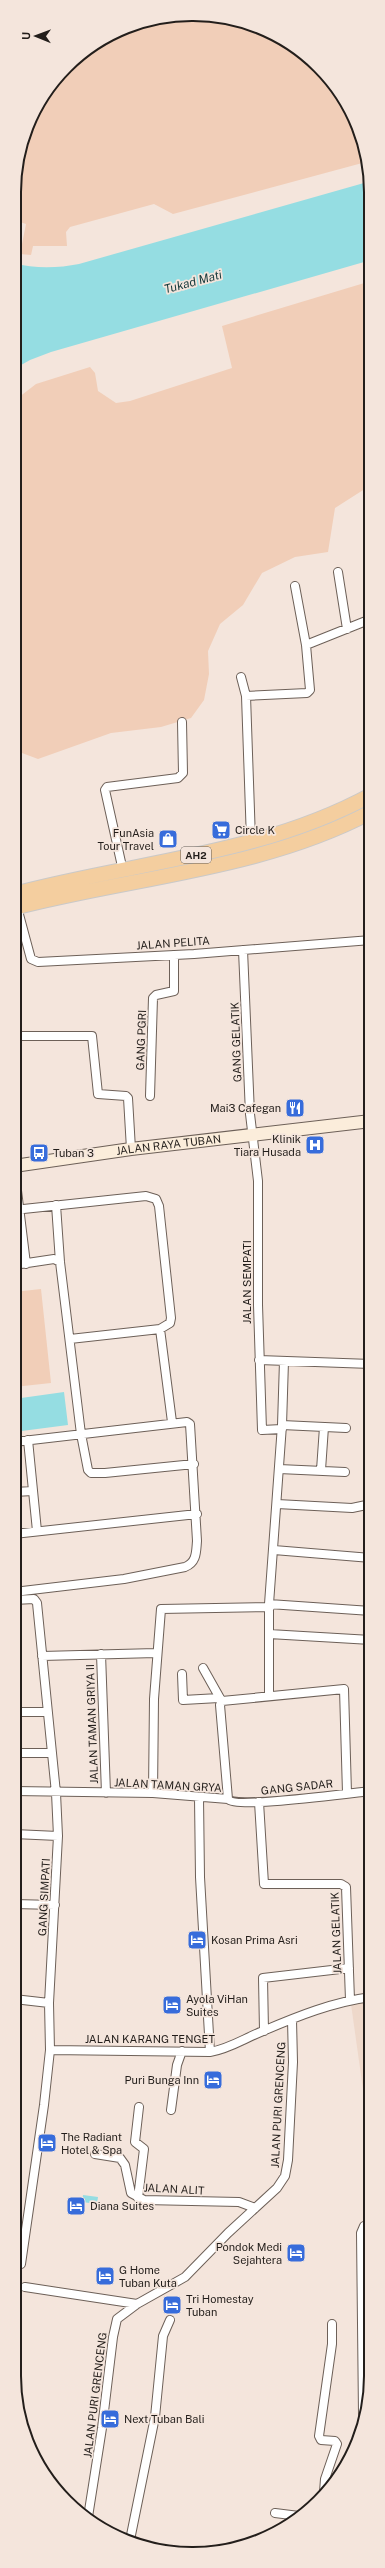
<svg xmlns="http://www.w3.org/2000/svg" width="385" height="2568" font-family="'Public Sans',sans-serif">
	<style>
		.built { fill: #eed8ca }
		.green { fill: #f1ceb8 }
		.water { fill: #95dde2 }
		.lines { fill: none; stroke-linecap: round; stroke-linejoin: round }
		.minor-casing { stroke: #6d6058; stroke-width: 10 }
		.secondary-casing { stroke: #6d6058; stroke-width: 14 }
		.trunk-casing { stroke: #cac9c8; stroke-width: 16 }
		.minor { stroke: #fff; stroke-width: 8 }
		.secondary { stroke: #fbeddb; stroke-width: 12 }
		.trunk { stroke: #f4ce9f; stroke-width: 14 }
		.labels { text-anchor: middle; dominant-baseline: central; stroke-width: 3.5; stroke-linejoin: round; paint-order: stroke }
		.shield { fill: #f4e5dc; stroke: #625a55; stroke-width: 1 }
		.shield-label { font-size: 10px; font-weight: bold; fill: #231e1b }
		.poi-label { font-size: 11px; fill: #231e1b; stroke: #f4e5dc; text-anchor: start }
		.street-label { font-size: 11px; fill: #231e1b; stroke: #f4e5dc }
		.water-label { font-size: 12px; font-style: italic; fill: #15393b; stroke: #f4e5dc }
		.rim { fill: none; stroke: #231e1b; stroke-width: 2 }
	</style>
	<rect width="100%" height="100%" fill="#f4e5dc"/>
	<path class="built" d="M371,2001V2111H366L351,2004Z"/>
	<path class="green" d="M204,14L271,32L319,66L353,114L366,162L173,214L154,204L70,227L66,232L67,246H33L31,255L20,254L26,224L14,220V181L33,113L75,58L135,23Z
		M371,281V485L335,508L328,552L295,557L262,573L243,605L220,624L208,651L209,674L204,700L191,718L161,727L111,733L38,759L14,750V401L36,384L90,367L95,373L98,391L116,403L130,401L232,368L222,326Z
		M41,1289L51,1383L14,1387V1292Z"/>
	<path class="water" d="M371,181V260L51,352L30,360L14,369V263C34,269 59,268 79,264Z
		M64,1392L68,1425L14,1432V1399Z
		M83,2195L98,2197L97,2204L82,2202Z"/>
	<g class="lines">
		<defs>
			<path id="minor" d="M338,572L347,629
				M306,645L371,619
				M241,677L246,696
				M246,696L307,693L310,690L306,645L295,586
				M246,696L251,840
				M123,871L105,790L107,787L178,778L183,773L182,722
				M14,877L18,893
				M17,907L31,959L38,962L194,954L371,940
				M243,950L250,1114L258,1181V1305L262,1430L282,1429
				M14,1036H92L98,1094L126,1096L128,1098L131,1149
				M150,1096L153,998L156,995L174,991V955
				M14,1166L26,1264
				M56,1205L60,1262L81,1434L88,1470L91,1473H105L194,1464
				M14,1210L146,1196L156,1199L159,1206L171,1318L170,1323L160,1329L70,1339
				M14,1265L54,1259L60,1262
				M160,1329L172,1422
				M259,1360L371,1364
				M282,1425L284,1361
				M28,1440L37,1531
				M279,1469L345,1472
				M321,1470L324,1427
				M14,1492L33,1491
				M277,1504L352,1508L371,1504
				M14,1534L197,1514
				M274,1550L371,1558
				M14,1592L124,1579L185,1567C197,1562 196,1552 197,1541L190,1424L187,1422L14,1442
				M14,1600L34,1599L37,1603L56,1793L58,1836L49,2003L50,2050L44,2105L21,2264
				M269,1604L371,1611
				M269,1634L371,1640
				M101,1654L106,1793
				M42,1656L156,1653
				M203,1668L221,1700
				M182,1674L183,1700L219,1698
				M269,1695V1604L282,1425L346,1428
				M222,1701L344,1689L347,1793
				M222,1701L220,1705L228,1799
				M14,1712H47
				M14,1753H52
				M14,1791L153,1793L228,1799
				M153,1793L154,1699L161,1609L270,1607
				M199,1798L200,1877L210,2052
				M228,1799C233,1809 352,1793 371,1791
				M259,1802L264,1884H341L346,1887L350,2000
				M14,1834L58,1836
				M14,1904L55,1905
				M14,1999L49,2003
				M264,2031L263,1978L349,1968
				M50,2050L210,2052C229,2049 245,2038 263,2031C298,2016 333,2002 371,1997
				M171,2110L177,2065L182,2051
				M95,2154L120,2158L125,2165L131,2193L144,2200L239,2202L255,2208
				M138,2198L144,2149L135,2142L139,2107
				M25,2287L137,2304
				M363,2414L361,2233L364,2226L371,2223
				M324,2492L325,2479L337,2444L335,2441L321,2440L319,2436L332,2344V2324
				M275,2513L299,2516
				M88,2517L102,2428L113,2337L117,2319L137,2304L185,2277L228,2233L277,2188L285,2176L288,2160L293,2062L292,2020
				M130,2540L155,2417L163,2336L170,2320"/>
			<g id="secondary">
				<path id="s1" d="M14,1166L131,1149L371,1121"/>
			</g>
			<path id="trunk" d="M14,894C133,862 261,855 371,795
				M14,908C132,877 261,870 371,812"/>
		</defs>
		<use href="#minor" class="minor-casing"/>
		<use href="#secondary" class="secondary-casing"/>
		<use href="#trunk" class="trunk-casing"/>
		<use href="#minor" class="minor"/>
		<use href="#secondary" class="secondary"/>
		<use href="#trunk" class="trunk"/>
	</g>
	<defs>
		<symbol id="supermarket-square" viewBox="-11 -11 22 22"><rect x="-9" y="-9" width="18" height="18" rx="4" fill="#376cdb" stroke="#f4e5dc"/><path d="M-6-5.5h2.5l.6 2H6L4.5 2H-2.5L-4.4-4H-6ZM-1.5 3.2a1.3 1.3 0 1 0 .1 0ZM3 3.2a1.3 1.3 0 1 0 .1 0Z" fill="#fff"/></symbol>
		<symbol id="shop-square" viewBox="-11 -11 22 22"><rect x="-9" y="-9" width="18" height="18" rx="4" fill="#376cdb" stroke="#f4e5dc"/><path d="M-5-2.5h2.3a2.7 3.5 0 0 1 5.4 0H5L5.5 6h-11ZM-1.5-2.5h3a1.5 2.3 0 0 0-3 0Z" fill="#fff"/></symbol>
		<symbol id="restaurant-square" viewBox="-11 -11 22 22"><rect x="-9" y="-9" width="18" height="18" rx="4" fill="#376cdb" stroke="#f4e5dc"/><path d="M-5-6h1v4h1v-4h1v4h1v-4h1v5L-1.5 .5V6h-2V.5L-5-1ZM5-6V6H3V1.5H1.5Q1.5-4 5-6Z" fill="#fff"/></symbol>
		<symbol id="hospital-square" viewBox="-11 -11 22 22"><rect x="-9" y="-9" width="18" height="18" rx="4" fill="#376cdb" stroke="#f4e5dc"/><path d="M-5-5h3v3.5h4V-5h3V5h-3V1.5h-4V5h-3Z" fill="#fff"/></symbol>
		<symbol id="bus-square" viewBox="-11 -11 22 22"><rect x="-9" y="-9" width="18" height="18" rx="4" fill="#376cdb" stroke="#f4e5dc"/><path d="M-5-6H5V4H4V6H2V4H-2V6H-4V4H-5ZM-3.5-4V0h7V-4ZM-3.5 1.2v1.5H-2V1.2ZM2 1.2v1.5H3.5V1.2Z" fill="#fff"/></symbol>
		<symbol id="hotel-square" viewBox="-11 -11 22 22"><rect x="-9" y="-9" width="18" height="18" rx="4" fill="#376cdb" stroke="#f4e5dc"/><path d="M-6-4.5h1.5V1H6V5H4.5V3h-9V5H-6ZM-4 0a1.8 1.8 0 1 1 3.6 0ZM.5 0V-2.5h3Q6-2.5 6 0Z" fill="#fff"/></symbol>
	</defs>
	<g fill-rule="evenodd">
		<use href="#supermarket-square" x="210" y="819" width="22" height="22"/>
		<use href="#shop-square" x="157" y="828" width="22" height="22"/>
		<use href="#restaurant-square" x="284" y="1097" width="22" height="22"/>
		<use href="#hospital-square" x="304" y="1134" width="22" height="22"/>
		<use href="#bus-square" x="28" y="1142" width="22" height="22"/>
		<use href="#hotel-square" x="186" y="1929" width="22" height="22"/>
		<use href="#hotel-square" x="161" y="1994" width="22" height="22"/>
		<use href="#hotel-square" x="202" y="2069" width="22" height="22"/>
		<use href="#hotel-square" x="36" y="2132" width="22" height="22"/>
		<use href="#hotel-square" x="65" y="2195" width="22" height="22"/>
		<use href="#hotel-square" x="285" y="2242" width="22" height="22"/>
		<use href="#hotel-square" x="94" y="2265" width="22" height="22"/>
		<use href="#hotel-square" x="161" y="2294" width="22" height="22"/>
		<use href="#hotel-square" x="99" y="2408" width="22" height="22"/>
	</g>
	<g class="labels">
		<rect class="shield" x="181" y="847" width="30" height="16" rx="3"/>
		<g class="shield-label">
			<text x="196" y="855">AH2</text>
		</g>
		<g class="poi-label">
			<text x="235" y="830">Circle K</text>
			<text x="154" y="833" text-anchor="end">FunAsia<tspan x="154" dy="13">Tour Travel</tspan></text>
			<text x="281" y="1108" text-anchor="end">Mai3 Cafegan</text>
			<text x="301" y="1139" text-anchor="end">Klinik<tspan x="301" dy="13">Tiara Husada</tspan></text>
			<text x="53" y="1153">Tuban 3</text>
			<text x="211" y="1940">Kosan Prima Asri</text>
			<text x="186" y="1999">Ayola ViHan<tspan x="186" dy="13">Suites</tspan></text>
			<text x="199" y="2080" text-anchor="end">Puri Bunga Inn</text>
			<text x="61" y="2137">The Radiant<tspan x="61" dy="13">Hotel &amp; Spa</tspan></text>
			<text x="90" y="2206">Diana Suites</text>
			<text x="282" y="2247" text-anchor="end">Pondok Medi<tspan x="282" dy="13">Sejahtera</tspan></text>
			<text x="119" y="2270">G Home<tspan x="119" dy="13">Tuban Kuta</tspan></text>
			<text x="186" y="2299">Tri Homestay<tspan x="186" dy="13">Tuban</tspan></text>
			<text x="124" y="2419">Next Tuban Bali</text>
		</g>
		<g class="street-label">
			<text transform="translate(173 943) rotate(-4)">JALAN PELITA</text>
			<text transform="translate(141 1040) rotate(-88)">GANG PGRI</text>
			<text transform="translate(236 1042) rotate(-92)">GANG GELATIK</text>
			<text stroke="none"><textPath href="#s1" startOffset="156">JALAN RAYA TUBAN</textPath></text>
			<text transform="translate(247 1282) rotate(-90)">JALAN SEMPATI</text>
			<text transform="translate(92 1724) rotate(-92)">JALAN TAMAN GRIYA II</text>
			<text transform="translate(168 1785) rotate(3)">JALAN TAMAN GRYA</text>
			<text transform="translate(297 1787) rotate(-6)">GANG SADAR</text>
			<text transform="translate(44 1897) rotate(-87)">GANG SIMPATI</text>
			<text transform="translate(336 1933) rotate(-92)">JALAN GELATIK</text>
			<text x="150" y="2039">JALAN KARANG TENGET</text>
			<text transform="translate(278 2105) rotate(-87)">JALAN PURI GRENCENG</text>
			<text transform="translate(174 2189) rotate(3)">JALAN ALIT</text>
			<text transform="translate(95 2395) rotate(-83)">JALAN PURI GRENCENG</text>
		</g>
		<g class="water-label">
			<text transform="translate(193 282) rotate(-15)">Tukad Mati</text>
		</g>
	</g>
	<path d="M0 0H385V2568H0ZM192 21H193A171 171 0 0 1 364 192V2376A171 171 0 0 1 193 2547H192A171 171 0 0 1 21 2376V192A171 171 0 0 1 192 21Z" fill="#f4e5dc" fill-rule="evenodd"/>
	<path class="rim" d="M192 21H193A171 171 0 0 1 364 192V2376A171 171 0 0 1 193 2547H192A171 171 0 0 1 21 2376V192A171 171 0 0 1 192 21Z"/>
	<g transform="translate(36 36) rotate(271)" stroke="#f4e5dc" stroke-width="3" paint-order="stroke">
	<path d="M0-3L7 15L0 10L-7 15Z" fill="#231e1b"/>
	<text y="-6" font-size="11" font-weight="bold" text-anchor="middle" fill="#231e1b">U</text>
	</g>
</svg>
